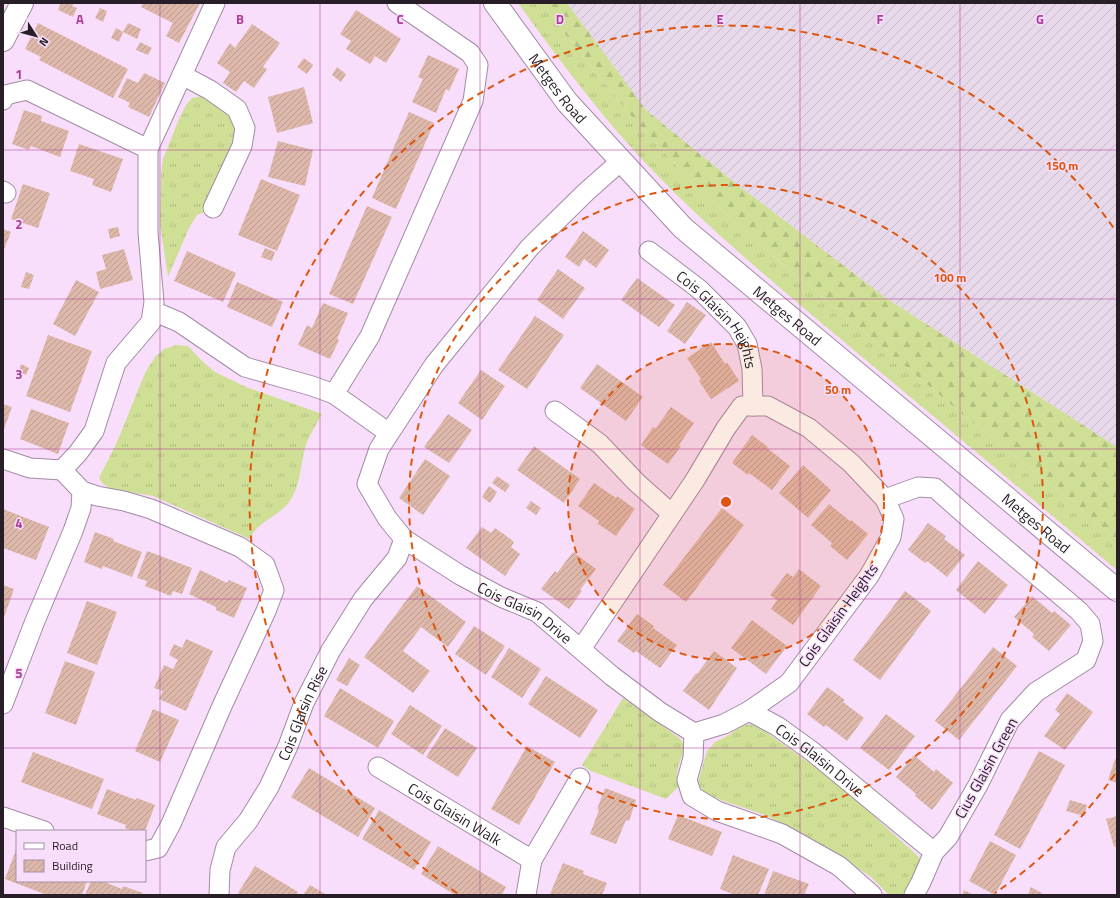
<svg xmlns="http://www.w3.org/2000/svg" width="1120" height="898" font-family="'Titillium Web',sans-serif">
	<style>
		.industrial { fill: url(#industrial-furrows) }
		.grass { fill: url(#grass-tufts) }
		.forest { fill: url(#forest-firs) }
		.building { fill: url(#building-hatch) }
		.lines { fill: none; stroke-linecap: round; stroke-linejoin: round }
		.minor-casing { stroke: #a28ba5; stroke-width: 21 }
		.tertiary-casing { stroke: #a28ba5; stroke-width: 24 }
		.minor { stroke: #fff; stroke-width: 19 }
		.tertiary { stroke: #fff; stroke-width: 22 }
		.grid { fill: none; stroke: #ae3e9a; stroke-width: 1; stroke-opacity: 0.55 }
		.ring { fill: none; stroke: #de560d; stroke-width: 2; stroke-dasharray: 7 5 }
		.labels { text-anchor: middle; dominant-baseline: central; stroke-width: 3; stroke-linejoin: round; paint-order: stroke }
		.street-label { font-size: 15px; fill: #271e28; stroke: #f8defa }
		.grid-label { font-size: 13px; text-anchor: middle; font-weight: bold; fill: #ae3e9a; stroke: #f8defa; stroke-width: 3; stroke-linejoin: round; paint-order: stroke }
		.centre { fill: #de560d; stroke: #f8defa; stroke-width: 2 }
		.ring-label { font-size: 12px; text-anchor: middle; font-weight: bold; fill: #de560d; stroke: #f8defa; stroke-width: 3; stroke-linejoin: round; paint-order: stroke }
	</style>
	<defs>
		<pattern id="industrial-furrows" width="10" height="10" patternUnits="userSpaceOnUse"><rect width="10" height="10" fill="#e7d8ea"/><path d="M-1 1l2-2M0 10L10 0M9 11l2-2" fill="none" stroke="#c6b9c9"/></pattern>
		<pattern id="grass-tufts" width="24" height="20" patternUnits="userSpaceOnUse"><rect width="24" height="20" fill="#cfe096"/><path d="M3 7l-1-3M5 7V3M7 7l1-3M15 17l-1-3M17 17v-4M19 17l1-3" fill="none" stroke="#b2c081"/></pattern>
		<pattern id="forest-firs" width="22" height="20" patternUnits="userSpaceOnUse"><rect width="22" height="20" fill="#cfe096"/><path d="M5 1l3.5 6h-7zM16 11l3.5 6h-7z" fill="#b2c081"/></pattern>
		<pattern id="building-hatch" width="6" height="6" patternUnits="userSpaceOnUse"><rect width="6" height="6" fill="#ddb8aa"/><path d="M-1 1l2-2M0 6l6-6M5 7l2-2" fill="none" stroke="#be9e92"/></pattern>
	</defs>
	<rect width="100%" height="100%" fill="#f8defa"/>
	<path class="industrial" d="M567,3H1117V447L886,298L734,182L646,110Z"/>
	<path class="grass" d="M518,3H543L564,32L633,118L698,189L779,261L971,421L1073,502L1117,540V570C1030,497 943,424 855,351C786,293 716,236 653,171C603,119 560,61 518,3Z
		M202,96L234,116L238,133L205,212L197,215L189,228L168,277L160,224L161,175L163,159L179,119L186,105L192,98Z
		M177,345L188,346L201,360L215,372L246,387L322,414C317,423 311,432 307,442C300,461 302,483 290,501C279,517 258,520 250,539L153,496L111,489L102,483L99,478L117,442L145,373L155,357L164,349Z
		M623,698L678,737C688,747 683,752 679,764C676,772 677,779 678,787L666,799L591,771L582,765Z
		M743,724L753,725L766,732L819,770L867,810L919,857L921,863L905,894L889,895L870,876L810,838L765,815L718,799L703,791L698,782L707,751L715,742L729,735Z"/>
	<path class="forest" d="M543,3H567L646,110L734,182L886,298L1117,447V540L1073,502L971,421L779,261L698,189L633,118L564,32Z"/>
	<path class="building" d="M61,3H74L72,6L77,8L73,17L58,10Z
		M143,3H200L179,43L166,36L173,23L141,7Z
		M100,8L107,11L103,22L95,18Z
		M356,10L401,39L386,63L375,56L370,64L346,49L351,41L340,34Z
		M38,23L128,69L113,98L39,60L41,57L25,49Z
		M128,23L141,29L137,39L123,32L119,42L111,38L116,28L123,32Z
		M252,24L280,43L263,67L267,69L254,88L244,81L236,92L223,83L230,72L217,63L230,43L235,48Z
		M140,42L152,48L148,55L136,50Z
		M428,55L459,69L449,91L446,89L436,113L412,102L423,79L418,77Z
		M304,58L313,65L307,74L297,67Z
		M337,67L346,74L341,82L332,75Z
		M144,73L165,83L149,117L128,107L130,103L118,97L127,78L138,83Z
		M304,87L313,123L277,133L268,97Z
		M24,110L42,116L41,121L69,131L60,157L31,146L29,150L12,144Z
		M409,112L434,123L396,209L372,198Z
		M278,141L313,150L305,186L268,177Z
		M79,144L123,159L111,192L92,185L94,179L70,171Z
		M261,179L300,195L277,251L238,235Z
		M23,184L50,193L38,228L11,219Z
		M367,206L392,217L353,304L329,294Z
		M118,227L120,236L110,239L108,229Z
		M3,229L11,232L3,252Z
		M583,231L609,250L596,268L584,259L579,267L565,257Z
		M265,248L275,252L272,261L261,257Z
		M124,249L133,280L100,289L96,272L106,269L102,255Z
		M187,251L236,273L223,302L174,281Z
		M558,269L585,288L563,319L537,300Z
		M26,272L34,275L29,289L21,287Z
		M637,278L675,305L659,327L621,300Z
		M76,280L99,292L75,336L53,324Z
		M237,282L283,302L272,327L227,307Z
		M687,302L706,315L685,344L667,331Z
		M323,303L348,313L337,339L339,340L330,359L298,345L307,325L312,328Z
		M535,316L564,335L527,389L498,370Z
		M48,335L92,351L70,412L26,396Z
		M711,342L725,364L727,362L739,381L711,399L699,381L701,379L687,358Z
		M21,364L29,368L26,375L18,372Z
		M597,364L643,397L626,421L580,388Z
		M481,370L505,386L482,420L458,403Z
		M3,404L12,407L3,432Z
		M671,407L694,423L679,445L681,446L668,464L641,445L653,427L656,428Z
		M31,409L69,423L58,454L20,439Z
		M448,414L472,430L449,463L424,447Z
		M752,435L768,447L767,448L790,466L772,490L749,473L748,475L732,463Z
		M534,446L580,479L564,503L517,470Z
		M425,459L450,476L423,515L399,498Z
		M803,465L831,490L808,518L779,493Z
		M497,476L510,485L505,492L492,483Z
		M594,483L616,498L617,496L635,509L616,536L598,524L599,521L578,506Z
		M489,486L497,492L490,503L482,497Z
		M531,501L541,508L536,515L526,508Z
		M829,504L850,521L851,520L868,534L847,560L830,546L832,543L811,525Z
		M722,508L744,525L686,602L663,585Z
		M3,509L49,527L36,560L3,548Z
		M928,523L946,536L944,539L965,555L947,577L927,561L925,563L908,550Z
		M482,527L491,533L495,528L505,535L514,542L511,547L520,554L505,576L466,548Z
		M95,532L114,539L113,541L142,552L132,577L103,566L102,569L84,562Z
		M147,551L192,568L182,594L173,591L171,596L145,586L147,581L137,578Z
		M573,552L596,569L580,590L582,591L569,609L541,589L555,571L557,573Z
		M978,561L1008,585L985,614L956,590Z
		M799,569L821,586L793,625L771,609L777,600L770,595L787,573L793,577Z
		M200,570L227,583L229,580L247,588L234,618L216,610V607L189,594Z
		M3,585L14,589L3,620Z
		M417,586L466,622L448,647L421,627L403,651L430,671L413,693L364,657Z
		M905,591L931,611L880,680L853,660Z
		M1032,596L1052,613L1054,611L1071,625L1049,651L1032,637L1034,634L1014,617Z
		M87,601L117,612L97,665L67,653Z
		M637,614L654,626L653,628L677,645L660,668L636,651L634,653L617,641Z
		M752,620L787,646L766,674L731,648Z
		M474,626L505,646L486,675L455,654Z
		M186,639L213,651L186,711L159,699L163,691L154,688L164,665L173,669L178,660L169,655L174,644L182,648Z
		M993,647L1017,666L959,740L935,721Z
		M509,648L541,669L522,698L491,677Z
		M714,651L737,668L709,710L683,691L696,673L697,674Z
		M349,658L360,665L347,686L336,680Z
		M65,661L95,672L76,725L45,713Z
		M546,676L598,710L580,738L528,704Z
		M827,687L845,700L843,702L864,718L847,741L826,725L824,727L807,714Z
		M340,688L394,721L378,748L324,716Z
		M1067,693L1093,712L1065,750L1044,736L1060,714L1055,710Z
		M410,705L442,726L423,755L391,734Z
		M153,709L179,720L160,762L135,751Z
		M886,714L915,736L889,770L860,748Z
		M445,728L477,748L458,777L426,757Z
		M527,746L555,762L519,825L491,809Z
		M1039,751L1065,765L1020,849L994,835Z
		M33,752L104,779L92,809L21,782Z
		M914,755L934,772L936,769L953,783L932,810L915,796L916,794L896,777Z
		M1115,759L1117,760V783L1108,780Z
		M309,768L375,808L358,837L291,797Z
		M605,788L636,800L629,821L626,820L616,844L590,834L599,810L597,809Z
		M107,789L136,800L137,798L155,805L145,831H133L125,828L126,825L97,814Z
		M1070,800L1087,805L1084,816L1066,811Z
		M379,810L431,842L414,870L362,839Z
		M678,815L722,832L712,856L668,839Z
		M1117,816V846L1114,847L1106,819Z
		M990,841L1016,855L995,895L969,881Z
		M438,846L506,887L502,895H455L421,874Z
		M16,850H17V881H87L82,895H47L5,879Z
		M733,855L769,869L758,895H735L720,889Z
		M563,863L584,871L583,874L607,883L602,895L550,894Z
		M255,866L298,892L296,895H241L238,893Z
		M773,871L809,884L804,895H764Z
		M91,881H102L122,889L123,886L143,893L142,895H85Z
		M310,885L327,895H303Z
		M1031,887L1042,893L1041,895H1028Z
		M964,890L974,895H962Z"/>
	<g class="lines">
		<defs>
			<g id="minor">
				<path d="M182,75L210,90L237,109L245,128L242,146L213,208"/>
				<path d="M3,100L5,95L27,90L148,149V233L154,302L151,322L116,363L94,431L78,453L62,470L30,468L3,459"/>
				<path d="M148,149L215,3"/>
				<path id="s1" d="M621,161L586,192L530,247L434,365L379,449L367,484L387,518L404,539L460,575L501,597L537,612L612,676L660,712L694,733L724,724L749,711L777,726L813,752L934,852"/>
				<path d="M3,191L6,193"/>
				<path id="s2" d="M649,251L699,289L737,327L747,344L752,369L753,406"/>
				<path d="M153,311L179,322L245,367L312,386L334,394L389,433"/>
				<path d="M334,394L370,336L473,101L478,65L470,53L397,3"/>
				<path d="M555,411L600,444L636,482L672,514"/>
				<path d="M62,470L82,491L97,496L124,501L151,509L240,547L265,565L274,590L266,611L222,706L171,824L158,848L145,851"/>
				<path d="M885,499L918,487L935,488L970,519L1079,611L1090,624L1093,641L1086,660L1036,692L1010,720L978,785L959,818L948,837L934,852L921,882L914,895"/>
				<path d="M581,649L695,480L726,428L742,406H768L809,428L851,463L885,499L894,519L891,537L869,576L789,683L749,711"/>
				<path d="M3,704L35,621L73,531L81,508L82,491"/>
				<path d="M694,733L693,758L687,780L692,796L717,811L782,834L839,866L872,895"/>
				<path id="s3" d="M378,767L532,860"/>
				<path d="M3,817L44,831"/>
				<path id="s4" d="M219,895L220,870L226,847L248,821L269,787L288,746L304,703L331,650L363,599L397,558L404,539"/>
				<path d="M526,895L532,860L580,778"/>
			</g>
			<g id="tertiary">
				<path id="s5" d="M495,3L567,102L683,228L1117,590"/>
				<path d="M3,40L22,3"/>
			</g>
		</defs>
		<use href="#minor" class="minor-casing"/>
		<use href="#tertiary" class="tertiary-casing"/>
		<use href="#minor" class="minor"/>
		<use href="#tertiary" class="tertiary"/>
	</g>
	<path class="grid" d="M160,3V895M320,3V895M480,3V895M640,3V895M800,3V895M960,3V895M3,150H1117M3,299H1117M3,449H1117M3,599H1117M3,748H1117"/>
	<circle cx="726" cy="502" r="158" fill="#de560d" fill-opacity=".12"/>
	<g class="ring">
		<circle cx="726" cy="502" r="158"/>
		<circle cx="726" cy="502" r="317"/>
		<path d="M1115 774A475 475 0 0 1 995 893M457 893A475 475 0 1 1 1115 230"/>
	</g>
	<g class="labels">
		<g class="street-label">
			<text stroke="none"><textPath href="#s5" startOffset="106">Metges Road</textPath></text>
			<text stroke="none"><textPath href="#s5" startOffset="430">Metges Road</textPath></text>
			<text stroke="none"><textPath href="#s2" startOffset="99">Cois Glaisin Heights</textPath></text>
			<text stroke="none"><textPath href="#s5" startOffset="754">Metges Road</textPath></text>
			<text stroke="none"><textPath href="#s1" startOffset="623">Cois Glaisin Drive</textPath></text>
			<text transform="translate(838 615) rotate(-54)">Cois Glaisin Heights</text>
			<text stroke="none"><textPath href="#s4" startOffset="204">Cois Glaisin Rise</textPath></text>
			<text stroke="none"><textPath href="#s1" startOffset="978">Cois Glaisin Drive</textPath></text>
			<text transform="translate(986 768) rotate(-61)">Cius Glaisin Green</text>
			<text stroke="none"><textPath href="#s3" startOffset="90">Cois Glaisin Walk</textPath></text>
		</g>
	</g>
	<g class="grid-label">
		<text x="80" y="24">A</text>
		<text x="240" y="24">B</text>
		<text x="400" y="24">C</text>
		<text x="560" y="24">D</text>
		<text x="720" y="24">E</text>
		<text x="880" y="24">F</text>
		<text x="1040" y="24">G</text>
		<text x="19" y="79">1</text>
		<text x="19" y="229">2</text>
		<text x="19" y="379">3</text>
		<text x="19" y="528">4</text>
		<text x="19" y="678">5</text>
	</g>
	<circle cx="726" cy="502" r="6" class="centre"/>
	<g class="ring-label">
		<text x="1062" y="170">150 m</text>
		<text x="950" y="282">100 m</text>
		<text x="838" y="394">50 m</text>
	</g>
	<rect width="1120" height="898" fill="none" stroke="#271e28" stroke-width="8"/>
	<rect x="16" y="830" width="130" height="52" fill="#f8defa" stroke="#a491a6"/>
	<rect x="24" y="843" width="20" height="6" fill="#ffffff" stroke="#a491a6"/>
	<text x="52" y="850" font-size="12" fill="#271e28">Road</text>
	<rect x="24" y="860" width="20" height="12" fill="url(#building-hatch)" stroke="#a491a6"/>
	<text x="52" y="870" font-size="12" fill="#271e28">Building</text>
	<g transform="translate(36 36) rotate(126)" stroke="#f8defa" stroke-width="3" paint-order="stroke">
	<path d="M0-3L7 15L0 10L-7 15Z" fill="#271e28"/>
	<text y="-6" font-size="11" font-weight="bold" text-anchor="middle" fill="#271e28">N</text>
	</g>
</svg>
